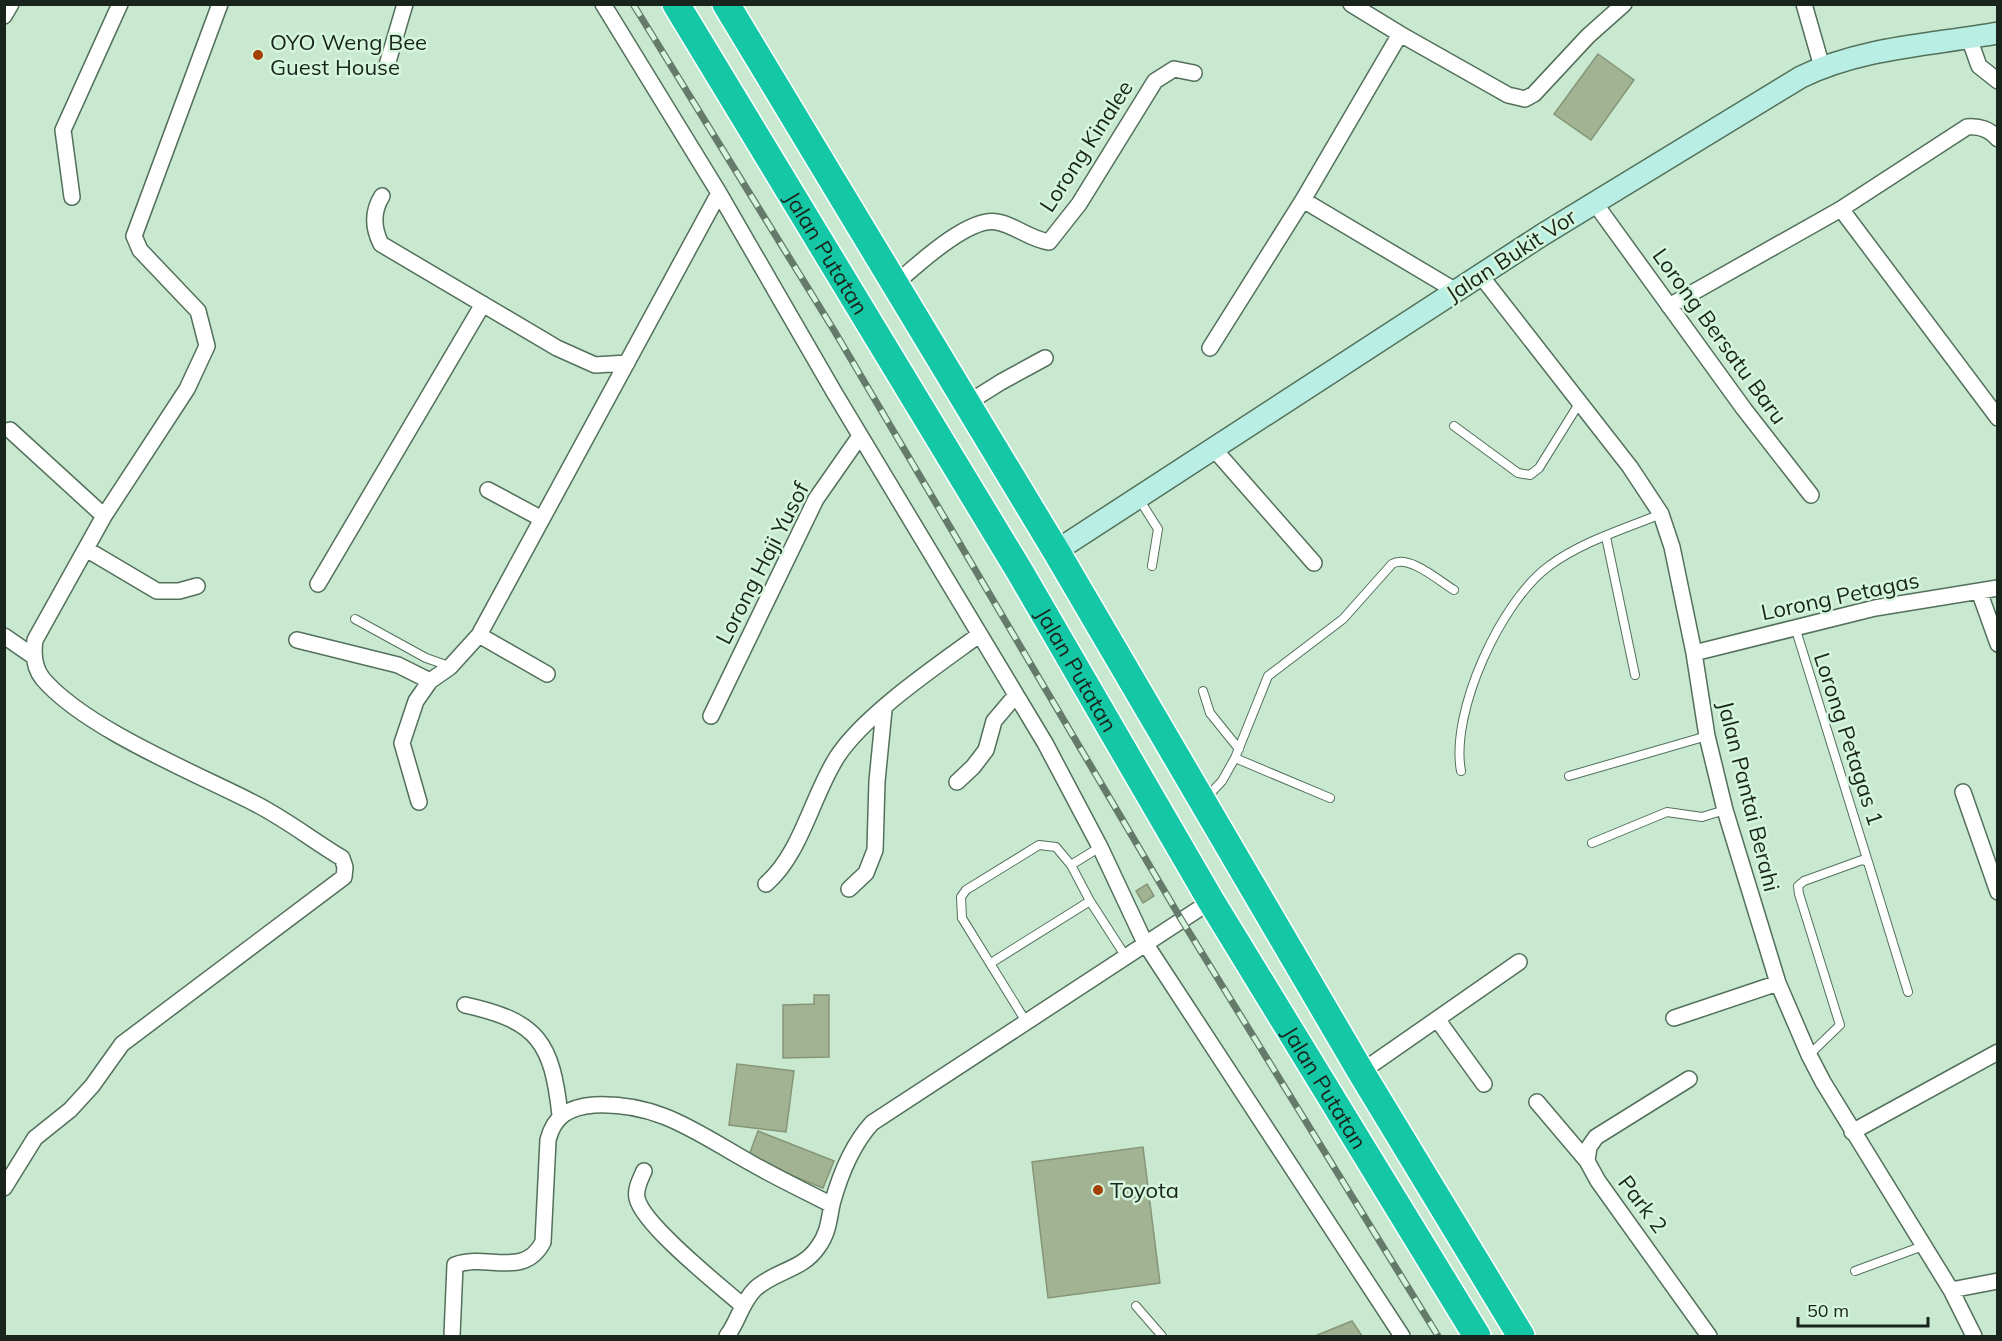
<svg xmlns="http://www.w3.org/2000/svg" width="2002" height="1341" font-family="Mulish,sans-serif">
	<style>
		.building { fill: #a2b393; stroke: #859576; stroke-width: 1.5 }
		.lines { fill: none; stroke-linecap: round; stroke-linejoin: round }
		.lane-casing { stroke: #53705a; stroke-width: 10 }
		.street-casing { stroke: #53705a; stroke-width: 18 }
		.secondary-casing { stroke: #53705a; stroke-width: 24 }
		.highway-casing { stroke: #fff; stroke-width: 30 }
		.lane { stroke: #fff; stroke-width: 8 }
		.street { stroke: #fff; stroke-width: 15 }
		.secondary { stroke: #b8eee4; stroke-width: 21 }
		.highway { stroke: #14c8a5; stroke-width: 27 }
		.rail-casing { stroke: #657a6a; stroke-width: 7 }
		.rail { stroke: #d5f6dd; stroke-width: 4.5; stroke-dasharray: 14; stroke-linecap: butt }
		.poi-dot { fill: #a34003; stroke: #d5f6dd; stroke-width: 2 }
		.labels { text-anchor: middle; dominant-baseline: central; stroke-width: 5; stroke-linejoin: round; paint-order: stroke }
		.poi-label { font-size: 22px; fill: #19251c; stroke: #d5f6dd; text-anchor: start }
		.street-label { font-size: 22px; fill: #19251c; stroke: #d5f6dd }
	</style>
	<rect width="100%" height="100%" fill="#c8e9d0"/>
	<path class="building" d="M1598,54L1634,80L1591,140L1554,114Z
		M1147,884L1154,896L1143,903L1136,891Z
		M814,995H829V1057L783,1058V1005L814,1004Z
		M737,1064L794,1071L786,1132L729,1125Z
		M758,1131L834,1161L823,1188L748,1158Z
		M1143,1147L1160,1283L1048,1298L1032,1162Z
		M1352,1321L1362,1336H1315Z"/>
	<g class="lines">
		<defs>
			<path id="lane" d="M1454,426L1518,473L1530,475L1539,468L1580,402
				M1139,499L1158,529L1152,566
				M1606,537L1635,675
				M355,619L426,658L449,666
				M1795,627L1868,862
				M1203,691L1210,713L1239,749
				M1235,758L1330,798
				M1461,771C1450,712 1501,601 1549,566C1581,542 1624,529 1661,514
				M1569,776L1707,736
				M1207,797L1222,781L1235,758L1268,676L1343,619L1392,564C1409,554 1439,581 1454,590
				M1592,843L1667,812L1702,817L1725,810
				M1071,865L1100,847
				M991,963L1090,901
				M1025,1020L962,918L961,897L966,890L1039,845L1056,847L1071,865L1090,901L1126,957
				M1809,1055L1840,1025L1799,894L1798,886L1804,881L1862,860L1868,862L1908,992
				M1855,1271L1923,1246
				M1136,1306L1162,1336"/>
			<path id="street" d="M603,4L719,193L834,392L1045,743L1100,847L1145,943L1402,1336
				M1804,4L1822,67
				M4,16L11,4
				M1400,34L1508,95L1525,99L1534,94L1588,36L1624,4
				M1969,38L1979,66L1998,81
				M387,65L405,4
				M382,196C372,212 373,228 381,244L557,348L595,365L627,363
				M72,197L63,130L120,4
				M1303,200L1456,291
				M1594,202L1744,409L1811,495
				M1841,209L1998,418
				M1481,276L1630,467L1661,514L1672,547L1694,653L1707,736L1725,810L1778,983L1809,1055L1823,1082L1951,1290L1974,1336
				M895,284C916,266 969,216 997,222C1015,225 1029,239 1049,242L1079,204L1155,81L1174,69L1194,73
				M1669,306L1841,209L1967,127C1980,126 1989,129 1998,139
				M1210,348L1303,200L1400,34L1351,4
				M966,404L1001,382L1045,358
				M10,430L104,516
				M1214,449L1314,563
				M488,490L542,519
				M86,549L157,591H179L197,586
				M318,584L483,304
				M1979,591L1998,644
				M479,635L547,674
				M4,636L33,656
				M297,640L398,665L430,681
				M1694,653L1875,608L1998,588
				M711,716L816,499L860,436
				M957,782L973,767L986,750L994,721L1016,695
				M1963,792L1998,892
				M419,802L402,743L416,701L430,681L450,667L479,635L719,193
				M766,884C801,854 812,796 837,757C865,714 938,665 979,635
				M849,889L866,873L875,850L877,781L884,710
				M465,1005C538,1021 552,1042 560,1115
				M1674,1018L1778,983
				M1437,1019L1484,1084
				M1361,1072L1519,962
				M1537,1102L1587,1161L1598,1181L1709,1336
				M1852,1132L1998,1052
				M1587,1161L1589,1147L1596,1137L1689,1079
				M644,1171C640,1180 635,1189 637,1198C642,1224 720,1286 742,1305
				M4,1188L35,1138L70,1110L92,1086L122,1044L344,877L345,867L342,858C312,840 283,817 252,802C193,772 85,728 43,679C34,668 33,653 35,640L104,516L187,389L207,346L198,311L140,250L134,236L220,4
				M1951,1290L1998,1281
				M452,1336L455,1265C487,1253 524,1279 543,1242L548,1140C554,1116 569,1107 594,1105C659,1102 697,1133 751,1163C777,1178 805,1191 832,1205
				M727,1336C738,1322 741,1303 755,1289C774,1271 803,1270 818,1247C828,1234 829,1220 832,1204C840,1175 851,1146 872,1123L1211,901"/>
			<path id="secondary" d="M1056,551L1542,235L1801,77C1863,47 1931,45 1998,33"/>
			<g id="highway">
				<path id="s1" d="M676,4L1020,572L1211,901L1477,1336"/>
				<path d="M726,4L1056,551L1361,1072L1521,1336"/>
			</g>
		</defs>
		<use href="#lane" class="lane-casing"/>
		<use href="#street" class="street-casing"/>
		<use href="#secondary" class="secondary-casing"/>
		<use href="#highway" class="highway-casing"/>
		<use href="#lane" class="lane"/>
		<use href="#street" class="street"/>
		<use href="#secondary" class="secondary"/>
		<use href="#highway" class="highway"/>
		<defs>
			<path id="rail" d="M633,4L835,332L1181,919L1438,1336"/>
		</defs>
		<use href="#rail" class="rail-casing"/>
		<use href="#rail" class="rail"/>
	</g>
	<g class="poi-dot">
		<circle cx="258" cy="55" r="6"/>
		<circle cx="1098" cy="1190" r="6"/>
	</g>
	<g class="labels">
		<g class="poi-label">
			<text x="270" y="42">OYO Weng Bee<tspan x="270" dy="25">Guest House</tspan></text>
			<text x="1110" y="1190">Toyota</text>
		</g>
		<g class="street-label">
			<text transform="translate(1086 146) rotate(-57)">Lorong Kinalee</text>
			<text stroke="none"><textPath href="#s1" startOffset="291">Jalan Putatan</textPath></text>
			<text transform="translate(1511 255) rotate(-33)">Jalan Bukit Vor</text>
			<text transform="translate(1720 336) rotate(54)">Lorong Bersatu Baru</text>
			<text transform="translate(762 563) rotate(-63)">Lorong Haji Yusof</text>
			<text transform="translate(1840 596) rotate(-12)">Lorong Petagas</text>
			<text stroke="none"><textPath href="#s1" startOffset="777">Jalan Putatan</textPath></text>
			<text transform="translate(1849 739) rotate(72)">Lorong Petagas 1</text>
			<text transform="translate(1749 796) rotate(76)">Jalan Pantai Berahi</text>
			<text stroke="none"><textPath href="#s1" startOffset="1263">Jalan Putatan</textPath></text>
			<text transform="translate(1643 1204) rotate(53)">Park 2</text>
		</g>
	</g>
	<rect width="2002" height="1341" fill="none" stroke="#19251c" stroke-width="12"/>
	<path d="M1798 1317v9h130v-9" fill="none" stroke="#19251c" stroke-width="3"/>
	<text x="1807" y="1317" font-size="18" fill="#19251c" stroke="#d5f6dd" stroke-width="4.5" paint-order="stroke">50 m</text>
</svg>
